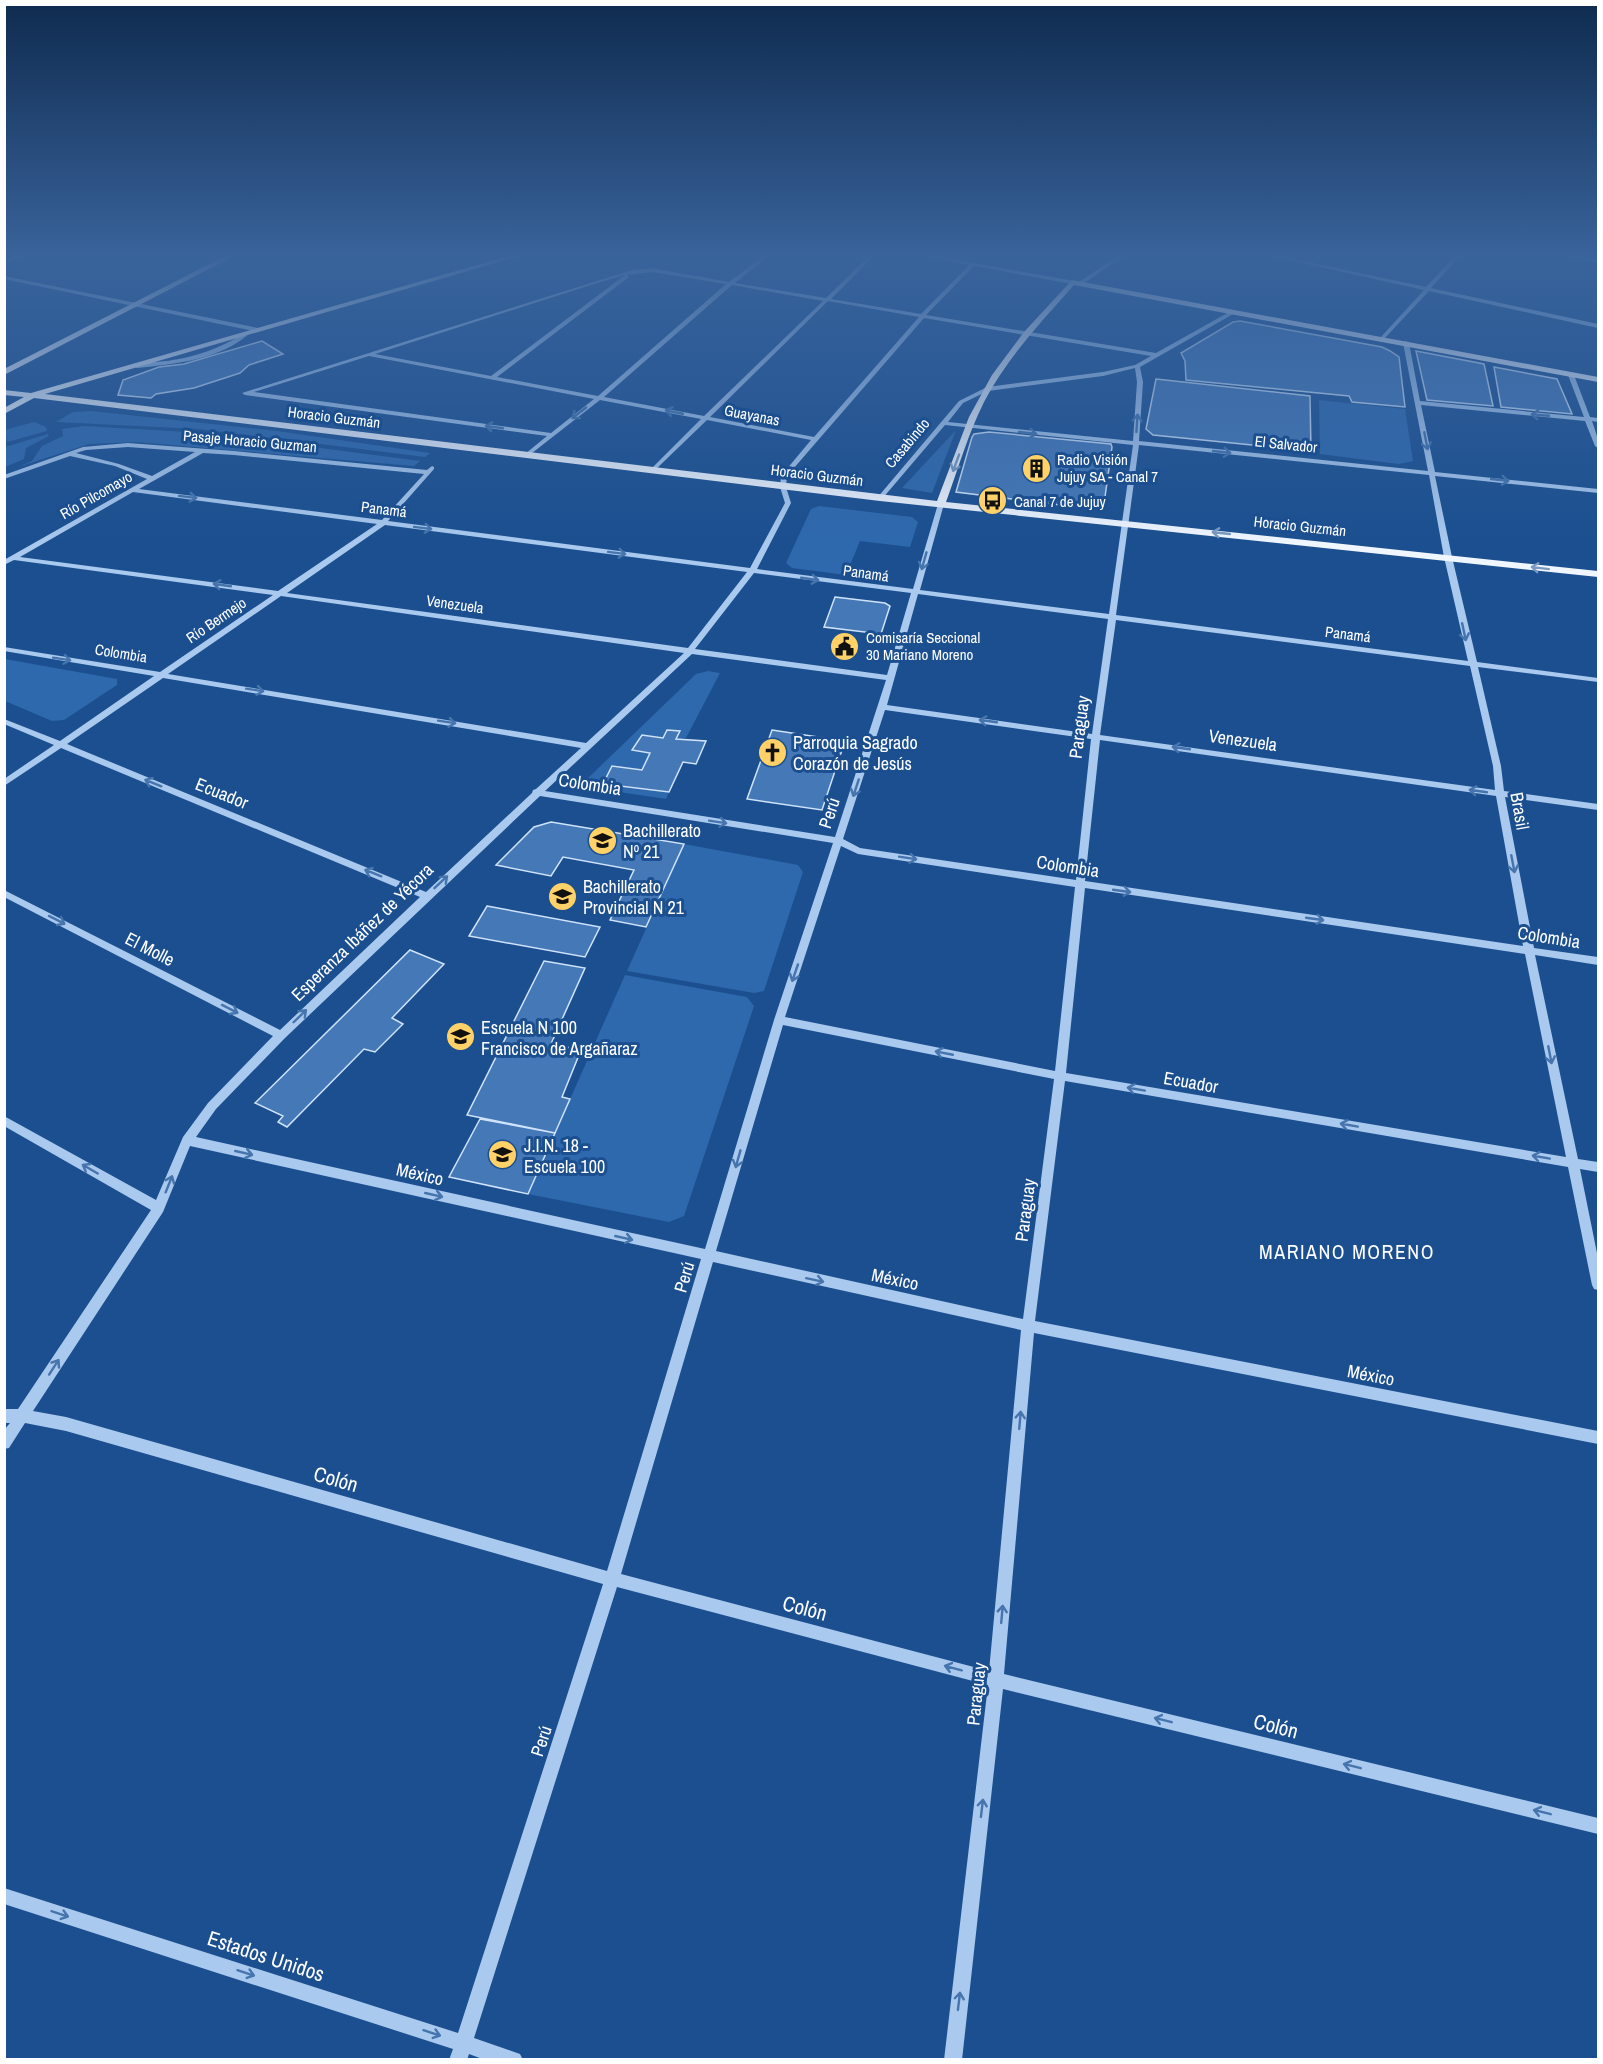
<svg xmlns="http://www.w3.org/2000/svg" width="1603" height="2064" font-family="'Archivo Narrow',sans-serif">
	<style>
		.green { fill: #2e69ad }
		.building { fill: #4478b7; stroke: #cfe3fa; stroke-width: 1.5 }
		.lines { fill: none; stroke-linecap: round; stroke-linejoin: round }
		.minor { fill: #a9c9ee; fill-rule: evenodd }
		.major { fill: #f0f6ff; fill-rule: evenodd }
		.oneway { stroke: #4674ac }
		.oneway2 { stroke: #7b9ac1 }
		.labels { text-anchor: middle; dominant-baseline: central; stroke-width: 6; stroke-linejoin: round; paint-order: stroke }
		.far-street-label { font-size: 15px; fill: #fff; stroke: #1b4f8f }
		.far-poi-label { font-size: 15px; fill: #fff; stroke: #1b4f8f; text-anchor: start }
		.street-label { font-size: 18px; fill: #fff; stroke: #1b4f8f }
		.poi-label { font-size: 18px; fill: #fff; stroke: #1b4f8f; text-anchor: start }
		.neighbourhood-label { font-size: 20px; letter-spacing: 1.5px; fill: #fff; stroke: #1b4f8f }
		.near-street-label { font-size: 21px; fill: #fff; stroke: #1b4f8f }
	</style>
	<rect width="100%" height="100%" fill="#1b4f8f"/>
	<path class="green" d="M1319,400L1405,409L1413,461L1399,464L1320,454Z
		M91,411L277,431L430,453L425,457L199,429L56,422L73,412Z
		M34,422L46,427L47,431L7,442L5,430Z
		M84,426L206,433L420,461L414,466L136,442L89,444L18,467L32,461L42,446L63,436L62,429Z
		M956,430L932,493L902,488Z
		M48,434L49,436L26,448L24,459L5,467V447Z
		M819,506L912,517L918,522L910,547L860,541L846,575L792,568L786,563L811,509Z
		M5,659L117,679V685L64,720L52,721L5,701Z
		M708,671L720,673L686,738L676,739L680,731L667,730L663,738L642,735L632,750L650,753L642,770L612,766L603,783L669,792L666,799L592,788L587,779L696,674Z
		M684,844L798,865L803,872L764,991L754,993L627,971Z
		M625,975L747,997L754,1006L684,1216L669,1222L528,1194Z"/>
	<path class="building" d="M1240,321L1382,347L1390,351L1399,357L1405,407L1352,402L1349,396L1186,380L1185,361L1181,353L1233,322Z
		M262,341L283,354L249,365L240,373L194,388L156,394L151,398L118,395L123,380L159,367L184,364Z
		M1416,351L1484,364L1493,406L1427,400Z
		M1494,367L1557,379L1572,414L1501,407Z
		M1156,379L1310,396L1311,451L1153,435L1146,429Z
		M989,432L1111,444L1112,447L1104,504L1093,509L956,492L972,437L974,434Z
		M835,597L885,603L890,606L881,634L824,627Z
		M667,730L680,731L676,739L706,741L696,764L683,762L669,792L603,784L612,766L642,770L650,753L632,750L642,735L663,738Z
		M772,730L845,741L822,810L747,799Z
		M551,822L684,844L646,927L610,920L634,870L563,857L551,876L496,865L534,827Z
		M487,906L600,927L585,957L469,936Z
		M410,950L444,964L392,1018L403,1024L375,1052L364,1049L287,1127L278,1122L283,1116L255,1103Z
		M544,961L585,968L551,1044L581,1050L562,1097L570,1099L555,1133L467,1115Z
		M480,1119L555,1133L528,1194L449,1177Z"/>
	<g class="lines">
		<path class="minor" d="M21,254H27L4,264V261Z
			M766,254H771L735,283L826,298L871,254H876L831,299L921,314L969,265L914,254H924L1074,281L1072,284L974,266L926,315L1156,353L1231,311H1235V313L1140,367L1143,382L1139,441L1428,471L1403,343L1406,341L1409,343L1420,401L1584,417L1568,375L1571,373L1574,375L1590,417L1598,418V422L1592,421L1598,439V448L1595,446L1585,421L1421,405L1435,472L1598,489V493L1435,476L1452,557L1477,662L1598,678V682L1478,667L1501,766L1504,791L1598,804V810L1505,797L1534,948L1598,957V965L1535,955L1578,1159L1598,1162V1172L1580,1169L1598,1258V1290L1594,1289L1592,1285L1568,1167L1065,1081L1035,1321L1598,1431V1444L1034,1333L1004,1674L1598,1818V1834L1003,1689L962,2060H944L988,1685L617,1587L474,2038L520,2054L523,2060H485L469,2054L467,2060H449L453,2049L4,1904V1888L458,2033L603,1584L66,1431L25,1423L9,1448L4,1449V1430L10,1423H4V1409H18L151,1210L4,1126V1116L156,1200L183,1137L208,1103L273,1036L4,897V890L280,1030L420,897L61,748L4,786V779L54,745L4,724V719L60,741L154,676L4,651V647L160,672L273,595L14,560L4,565V560L147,479L115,466L70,456L4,479V475L83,447L128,443L234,451L427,470L432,466L434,467V469L388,521L750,568L785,503L780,487L781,476L811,440L707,420L653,472L651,471V469L701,419L600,400L527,457L524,455L525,454L547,436L245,395L242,393L632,270L651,268L729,282ZM651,272L726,284L598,396L497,377L629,277L627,275ZM625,275L491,376L375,354L594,284ZM732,285L823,301L704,416L604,397ZM828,301L919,317L814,437L710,417ZM924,318L1151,356L1135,365L1103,372L987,387L959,401L877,498L882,499L945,425L1133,445L1109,614L920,590L944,504L941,502L938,504L913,589L757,569L791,503L786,487L787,476ZM369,356L594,399L551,433L254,392ZM1135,368L1137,382L1133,441L948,422L963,403L988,391L1103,376ZM1139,445L1429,475L1444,557L1468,661L1116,615ZM128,447L195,452L152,476L119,464L76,453L86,450ZM203,453L234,455L424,474L382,520L139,489ZM133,492L377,524L278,591L20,557ZM385,525L747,572L688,648L287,593ZM754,573L911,593L887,675L695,649ZM918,594L1108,619L1092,734L887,705ZM281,596L684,653L586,743L168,674ZM1116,620L1470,666L1493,766L1495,790L1100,735ZM692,654L886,680L835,837L545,791ZM163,678L581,748L536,789L533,790L532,793L426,892L67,744ZM885,710L1091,739L1076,880L860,848L843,839ZM1100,740L1496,796L1523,946L1085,881ZM540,796L833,843L774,1020L705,1249L196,1137L216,1109L285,1038ZM841,846L858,854L1075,887L1055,1071L785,1017ZM1085,888L1525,954L1566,1157L1066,1073ZM783,1025L1054,1079L1023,1319L716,1251ZM190,1146L701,1259L607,1571L66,1417L33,1411L163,1212ZM713,1262L1021,1330L989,1671L621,1574Z
			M1121,254H1126L1083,284H1079V282Z
			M1262,254H1270L1426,287L1457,254H1462L1431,288L1598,324V328L1429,291L1383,340L1380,338L1381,337L1424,290Z
			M1558,254H1567L1598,260V263Z
			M4,276L258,328L261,330L258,332L4,279Z
			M244,333L249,334C219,360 175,364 137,368L134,366C143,362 157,362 167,361C195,357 220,349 244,333Z"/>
		<path class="major" d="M229,254H238L4,375V369Z
			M515,254H526L45,394L937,501L969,417L992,375L1024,332L1072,280L1598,377V382L1074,285C1041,322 1007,358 984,402C968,434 958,469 946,502L1598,571V577L880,501L34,398L4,414V408L24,397L4,395V390L31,393Z"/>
	</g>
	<defs><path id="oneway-shaft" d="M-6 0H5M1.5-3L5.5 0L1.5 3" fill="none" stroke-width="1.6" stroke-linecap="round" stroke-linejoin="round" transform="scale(1.5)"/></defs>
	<g class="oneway">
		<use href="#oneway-shaft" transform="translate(674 412) rotate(-169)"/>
		<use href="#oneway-shaft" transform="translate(579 413) rotate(142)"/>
		<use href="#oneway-shaft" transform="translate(1540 415) rotate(-175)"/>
		<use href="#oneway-shaft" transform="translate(1137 423) rotate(-86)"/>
		<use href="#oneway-shaft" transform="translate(494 427) rotate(-172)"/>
		<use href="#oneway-shaft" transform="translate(1028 433) rotate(6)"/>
		<use href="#oneway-shaft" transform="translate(1426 441) rotate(79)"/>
		<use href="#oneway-shaft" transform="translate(1222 452) rotate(6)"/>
		<use href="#oneway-shaft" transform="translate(1500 480) rotate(6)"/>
		<use href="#oneway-shaft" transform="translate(188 497) rotate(7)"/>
		<use href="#oneway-shaft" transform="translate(423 528) rotate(7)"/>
		<use href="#oneway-shaft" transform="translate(617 553) rotate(7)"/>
		<use href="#oneway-shaft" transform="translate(924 561) rotate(106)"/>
		<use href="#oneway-shaft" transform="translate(810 579) rotate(8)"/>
		<use href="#oneway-shaft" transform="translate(222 585) rotate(-172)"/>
		<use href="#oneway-shaft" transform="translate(1464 632) rotate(78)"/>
		<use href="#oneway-shaft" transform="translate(62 659) rotate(9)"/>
		<use href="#oneway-shaft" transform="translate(255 690) rotate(9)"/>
		<use href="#oneway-shaft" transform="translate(988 721) rotate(-172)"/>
		<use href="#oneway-shaft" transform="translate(447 722) rotate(9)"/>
		<use href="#oneway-shaft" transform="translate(1181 748) rotate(-172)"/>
		<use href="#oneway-shaft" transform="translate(153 783) rotate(-158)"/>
		<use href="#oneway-shaft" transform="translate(856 788) rotate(108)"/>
		<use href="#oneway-shaft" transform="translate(1478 791) rotate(-172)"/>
		<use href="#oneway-shaft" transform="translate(718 822) rotate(9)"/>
		<use href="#oneway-shaft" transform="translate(908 858) rotate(9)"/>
		<use href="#oneway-shaft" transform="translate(1513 864) rotate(79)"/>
		<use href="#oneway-shaft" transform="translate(373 873) rotate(-158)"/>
		<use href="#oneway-shaft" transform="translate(441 882) rotate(-43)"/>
		<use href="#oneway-shaft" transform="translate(1122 891) rotate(8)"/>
		<use href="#oneway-shaft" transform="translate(1315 919) rotate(8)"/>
		<use href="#oneway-shaft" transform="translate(57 920) rotate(27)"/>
		<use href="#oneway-shaft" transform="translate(795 973) rotate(109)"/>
		<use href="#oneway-shaft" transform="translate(230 1009) rotate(27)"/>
		<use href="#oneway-shaft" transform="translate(300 1016) rotate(-44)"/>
		<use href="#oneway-shaft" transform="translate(944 1053) rotate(-169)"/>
		<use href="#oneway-shaft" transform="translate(1550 1055) rotate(79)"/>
		<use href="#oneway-shaft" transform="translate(1136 1089) rotate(-170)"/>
		<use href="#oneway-shaft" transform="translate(1349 1125) rotate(-170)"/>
		<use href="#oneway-shaft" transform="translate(244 1153) rotate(13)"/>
		<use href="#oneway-shaft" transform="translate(1541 1157) rotate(-170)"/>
		<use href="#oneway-shaft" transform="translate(738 1159) rotate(106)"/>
		<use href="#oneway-shaft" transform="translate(90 1169) rotate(-150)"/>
		<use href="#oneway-shaft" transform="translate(169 1184) rotate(-68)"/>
		<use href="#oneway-shaft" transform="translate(434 1195) rotate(13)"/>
		<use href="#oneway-shaft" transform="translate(624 1238) rotate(13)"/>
		<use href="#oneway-shaft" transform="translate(815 1280) rotate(12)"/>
		<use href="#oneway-shaft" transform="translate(54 1367) rotate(-57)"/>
		<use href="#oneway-shaft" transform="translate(1020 1420) rotate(-85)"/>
		<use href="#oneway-shaft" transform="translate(1002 1614) rotate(-85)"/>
		<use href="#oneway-shaft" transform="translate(953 1668) rotate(-165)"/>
		<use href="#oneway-shaft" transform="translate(1163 1720) rotate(-166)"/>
		<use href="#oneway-shaft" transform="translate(1352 1766) rotate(-166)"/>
		<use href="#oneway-shaft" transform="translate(982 1808) rotate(-83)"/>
		<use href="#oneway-shaft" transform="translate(1542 1812) rotate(-166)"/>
		<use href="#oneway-shaft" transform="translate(60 1914) rotate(18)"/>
		<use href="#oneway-shaft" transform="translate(246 1973) rotate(18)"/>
		<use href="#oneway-shaft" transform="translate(959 2001) rotate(-83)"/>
		<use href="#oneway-shaft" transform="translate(432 2033) rotate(18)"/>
	</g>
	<g class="oneway2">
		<use href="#oneway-shaft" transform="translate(956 463) rotate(110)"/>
		<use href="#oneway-shaft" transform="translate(1221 533) rotate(-174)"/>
		<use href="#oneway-shaft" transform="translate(1540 568) rotate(-173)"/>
	</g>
	<linearGradient id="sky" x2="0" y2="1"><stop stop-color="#0f2b4f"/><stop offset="0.47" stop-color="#39639b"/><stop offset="1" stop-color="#39639b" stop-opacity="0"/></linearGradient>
	<rect width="1603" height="543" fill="url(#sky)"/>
	<defs>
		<symbol id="building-disc" viewBox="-11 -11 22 22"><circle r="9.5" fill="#ffd166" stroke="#1b4f8f"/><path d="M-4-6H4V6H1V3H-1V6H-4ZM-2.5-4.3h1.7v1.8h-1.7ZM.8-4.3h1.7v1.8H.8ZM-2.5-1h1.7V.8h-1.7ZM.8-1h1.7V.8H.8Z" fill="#111"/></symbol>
		<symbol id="bus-disc" viewBox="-11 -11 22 22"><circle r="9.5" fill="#ffd166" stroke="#1b4f8f"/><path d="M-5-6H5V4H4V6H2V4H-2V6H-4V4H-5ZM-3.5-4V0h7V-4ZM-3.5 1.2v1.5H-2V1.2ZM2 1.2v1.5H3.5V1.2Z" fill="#111"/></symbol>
		<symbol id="civic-disc" viewBox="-11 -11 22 22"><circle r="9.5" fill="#ffd166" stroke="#1b4f8f"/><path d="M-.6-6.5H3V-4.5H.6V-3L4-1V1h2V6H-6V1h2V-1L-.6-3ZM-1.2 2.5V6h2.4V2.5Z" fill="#111"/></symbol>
		<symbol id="church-disc" viewBox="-11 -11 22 22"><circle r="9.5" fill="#ffd166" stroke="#1b4f8f"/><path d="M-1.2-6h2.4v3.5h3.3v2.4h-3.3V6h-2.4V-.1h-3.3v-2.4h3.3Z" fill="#111"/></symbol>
		<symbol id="school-disc" viewBox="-11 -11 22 22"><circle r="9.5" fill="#ffd166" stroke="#1b4f8f"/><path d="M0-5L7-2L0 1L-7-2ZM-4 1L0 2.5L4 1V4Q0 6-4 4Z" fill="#111"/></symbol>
	</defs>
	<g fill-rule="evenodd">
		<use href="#building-disc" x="1020" y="452" width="33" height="33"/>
		<use href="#bus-disc" x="976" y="484" width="33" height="33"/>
		<use href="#civic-disc" x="828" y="630" width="33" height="33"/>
		<use href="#church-disc" x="756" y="736" width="33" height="33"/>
		<use href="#school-disc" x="586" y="824" width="33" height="33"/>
		<use href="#school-disc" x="546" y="880" width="33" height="33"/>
		<use href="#school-disc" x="444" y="1020" width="33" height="33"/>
		<use href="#school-disc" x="486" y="1138" width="33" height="33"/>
	</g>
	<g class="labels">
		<g class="far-street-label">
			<text transform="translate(752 415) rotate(11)">Guayanas</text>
			<text transform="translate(334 417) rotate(7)">Horacio Guzmán</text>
			<text transform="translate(250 441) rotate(5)">Pasaje Horacio Guzman</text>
			<text transform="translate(907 443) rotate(-50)">Casabindo</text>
			<text transform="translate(1286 444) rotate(6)">El Salvador</text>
			<text transform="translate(817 475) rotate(7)">Horacio Guzmán</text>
			<text transform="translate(96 495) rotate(-30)">Río Pilcomayo</text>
			<text transform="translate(384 509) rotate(7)">Panamá</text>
			<text transform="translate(1300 526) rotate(6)">Horacio Guzmán</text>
			<text transform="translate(866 573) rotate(8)">Panamá</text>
			<text transform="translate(455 604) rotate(8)">Venezuela</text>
			<text transform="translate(216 620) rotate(-34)">Río Bermejo</text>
			<text transform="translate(1348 634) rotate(7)">Panamá</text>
			<text transform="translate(121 653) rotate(9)">Colombia</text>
		</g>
		<g class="far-poi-label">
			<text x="1057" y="459">Radio Visión<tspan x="1057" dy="17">Jujuy SA - Canal 7</tspan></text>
			<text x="1014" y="501">Canal 7 de Jujuy</text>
			<text x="866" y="637">Comisaría Seccional<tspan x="866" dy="17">30 Mariano Moreno</tspan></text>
		</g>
		<g class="street-label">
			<text transform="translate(1079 727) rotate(-83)">Paraguay</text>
			<text transform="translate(1243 740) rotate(8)">Venezuela</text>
			<text transform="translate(590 784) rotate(9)">Colombia</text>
			<text transform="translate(222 793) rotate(22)">Ecuador</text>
			<text transform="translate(1520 811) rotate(80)">Brasil</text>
			<text transform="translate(829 813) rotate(-72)">Perú</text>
			<text transform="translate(1068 866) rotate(9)">Colombia</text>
			<text transform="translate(362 932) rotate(-44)">Esperanza Ibáñez de Yécora</text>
			<text transform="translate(1549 937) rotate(9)">Colombia</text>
			<text transform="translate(150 949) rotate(27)">El Molle</text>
			<text transform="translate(1191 1082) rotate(10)">Ecuador</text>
			<text transform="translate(420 1174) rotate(13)">México</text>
			<text transform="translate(1025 1210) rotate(-83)">Paraguay</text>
			<text transform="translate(684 1277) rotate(-73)">Perú</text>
			<text transform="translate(895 1279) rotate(12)">México</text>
			<text transform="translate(1371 1375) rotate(11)">México</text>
			<text transform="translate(976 1694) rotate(-84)">Paraguay</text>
			<text transform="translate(541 1741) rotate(-72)">Perú</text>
		</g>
		<g class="poi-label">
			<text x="793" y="742">Parroquia Sagrado<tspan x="793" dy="21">Corazón de Jesús</tspan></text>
			<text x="623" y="830">Bachillerato<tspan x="623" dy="21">Nº 21</tspan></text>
			<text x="583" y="886">Bachillerato<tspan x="583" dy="21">Provincial N 21</tspan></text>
			<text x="481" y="1027">Escuela N 100<tspan x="481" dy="21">Francisco de Argañaraz</tspan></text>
			<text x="524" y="1145">J.I.N. 18 -<tspan x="524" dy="21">Escuela 100</tspan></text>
		</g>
		<g class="neighbourhood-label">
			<text x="1347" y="1251">MARIANO MORENO</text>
		</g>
		<g class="near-street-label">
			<text transform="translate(336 1479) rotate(16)">Colón</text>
			<text transform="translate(805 1608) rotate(15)">Colón</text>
			<text transform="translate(1276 1726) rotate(14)">Colón</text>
			<text transform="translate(266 1956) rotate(18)">Estados Unidos</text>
		</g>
	</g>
	<rect width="1603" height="2064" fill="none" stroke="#ffffff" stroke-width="12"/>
</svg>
